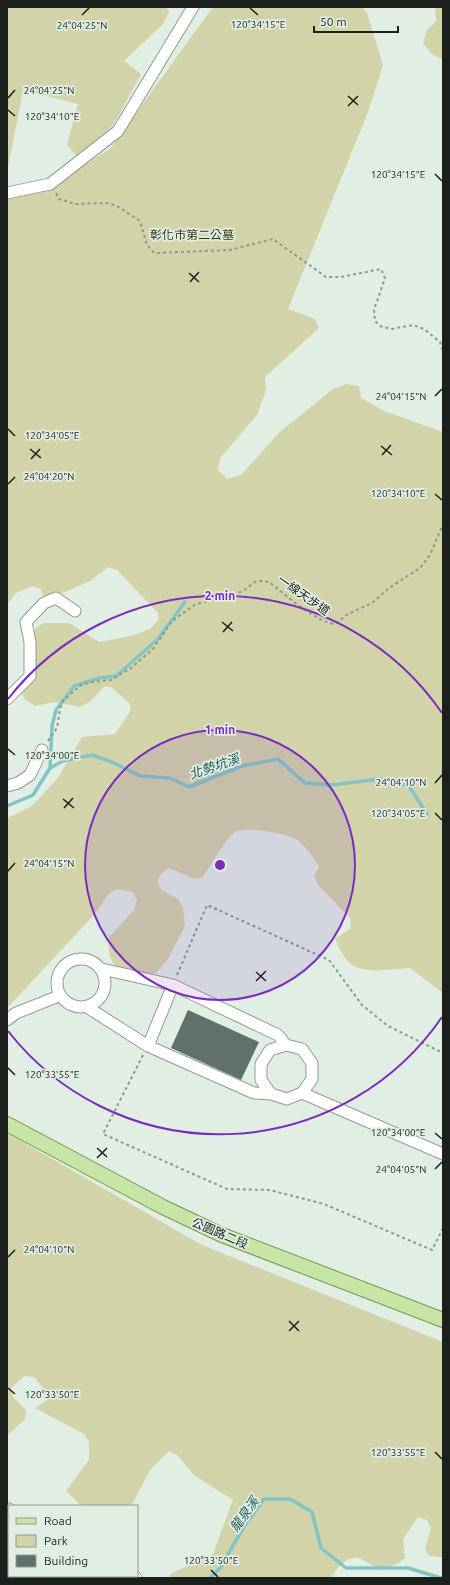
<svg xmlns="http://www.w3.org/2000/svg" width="450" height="1585" font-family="Ubuntu,'Noto Sans TC',sans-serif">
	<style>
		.green { fill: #d2d3a8 }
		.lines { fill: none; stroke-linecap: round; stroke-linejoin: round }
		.stream { stroke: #83c5c6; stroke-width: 3.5 }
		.building { fill: #60706b }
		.minor-casing { stroke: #909d93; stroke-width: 13 }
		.major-casing { stroke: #72964f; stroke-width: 16 }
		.path { stroke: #8e9890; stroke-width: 2; stroke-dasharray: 3 3; stroke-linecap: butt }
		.minor { stroke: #fff; stroke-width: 11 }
		.major { stroke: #c7e6a6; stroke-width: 14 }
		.ticks { fill: none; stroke: #1b201c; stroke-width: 1.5 }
		.ring { fill: none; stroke: #7b2cbf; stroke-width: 2 }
		.labels { text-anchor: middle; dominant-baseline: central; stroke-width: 3.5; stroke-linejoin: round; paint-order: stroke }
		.park-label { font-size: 12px; fill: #36350d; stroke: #e0eee3 }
		.street-label { font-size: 12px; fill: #1b201c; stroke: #e0eee3 }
		.water-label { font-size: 13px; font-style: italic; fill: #1f5758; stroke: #e0eee3 }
		.ticks-label { font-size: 10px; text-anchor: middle; fill: #1b201c; stroke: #e0eee3; stroke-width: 3.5; stroke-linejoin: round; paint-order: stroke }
		.centre { fill: #7b2cbf; stroke: #e0eee3; stroke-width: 2 }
		.ring-label { font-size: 12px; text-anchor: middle; font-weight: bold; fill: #7b2cbf; stroke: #e0eee3; stroke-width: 3.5; stroke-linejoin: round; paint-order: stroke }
	</style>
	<rect width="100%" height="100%" fill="#e0eee3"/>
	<path class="green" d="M7,7H167L169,12L163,24L124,61L141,74L114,124L79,159L67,145L78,104L23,90L7,173Z
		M213,7H362L367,13L383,65L368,112L288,309L315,319L319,328L265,377L266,390L257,415L220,458L218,470L227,479L241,475L280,432L333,389L346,384L359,386L361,398L384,411L443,432V993L410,968C393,969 363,975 350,963C343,957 339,947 335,939L351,928L350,918L318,885L314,875L319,867C315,859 304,845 296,839C285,833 245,826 235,832C229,835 208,869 203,877L194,879L169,868L161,874L157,882L162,890L178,899L183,907L185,926L168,959L156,973C136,974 119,979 110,956C108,951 109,942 109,937L134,910L137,901L133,892L116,889L109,894L93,916L7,1008V818L32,806L58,778L82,737L115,734L131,710L130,704L111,687H104L91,701L80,707L55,702L35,706L25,699L22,693L35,677L32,638L33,631L43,623H69L99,642L131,636L150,629L159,619L158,613L117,570L108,567L90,581L44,601L41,589L32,586L16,593L7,605V195L61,179L110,149Z
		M435,7H443V60L432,54L423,43L427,30L436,21Z
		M7,1133L202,1245L443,1342V1557L429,1556L425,1548L431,1529L427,1520L418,1517L403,1539L405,1558L398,1563L381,1570C374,1567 365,1560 358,1558C346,1556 336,1569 331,1578H170V1574L213,1554L233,1500L195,1476L177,1455L169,1451L150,1470L131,1506H82L66,1491L89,1460V1442L84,1434L35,1408L51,1397L34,1377L24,1376L11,1388L13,1397L26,1410L25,1419L7,1436Z
		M7,1525L9,1526V1576H112V1578H7Z"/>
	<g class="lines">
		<path class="stream" d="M50,768L52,726L56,710L74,686L100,678L116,676L157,640L185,602
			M7,806L33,795L50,768L63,761L92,755L112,762L140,776L170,778L189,787L242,766L278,759L305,783L332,785L380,779L409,786L427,814
			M210,1578L220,1568L245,1525L264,1499H290L312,1512L321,1548L346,1568H408L441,1578"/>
	</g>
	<path class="building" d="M188,1010L259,1042L241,1080L171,1048Z"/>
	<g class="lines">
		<defs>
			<path id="minor" d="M7,193L50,184L118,131L193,7
				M7,699L30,676V642L26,622L44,603L56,598L75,611
				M7,786L18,783L30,775L42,750
				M57 983a24 24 0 1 1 48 0a24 24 0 1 1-48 0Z
				M102,969L173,985
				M87,1007L148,1046L254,1093L271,1094L287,1099L302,1093L312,1079V1063L302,1049L286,1045L270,1050L261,1064V1080L271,1094
				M7,1020L16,1013L59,996
				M148,1046L173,985L278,1035L286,1045
				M302,1093L443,1154
				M7,1509H9
				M134,1576L136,1578"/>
			<path id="major" d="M7,1124L163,1207L222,1235L443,1320"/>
		</defs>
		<use href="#minor" class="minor-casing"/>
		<use href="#major" class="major-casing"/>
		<path class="path" d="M56,193L59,199L75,204L108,203L117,206L140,221L147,245L154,253L230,250L273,239L326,277H341L381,269L385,278L374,310L375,321L380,326L391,329L413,325L424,329L440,342L443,351
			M48,741L57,728L60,709L63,701L74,691L81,685L92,682L111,680L131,668L153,649L172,621L196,604L226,597L243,591L255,582L260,581L269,582C286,595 314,621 335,624L348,614L372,603L389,588L420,568L430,555L443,524
			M177,975L207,905L329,960L362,1005L388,1026L443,1053
			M143,1055L103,1134L227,1189L270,1190L324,1204L432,1250L443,1228"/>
		<use href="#minor" class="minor"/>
		<use href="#major" class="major"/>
	</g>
	<path class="ticks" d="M250,8L258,15M82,15L89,8M348,96L358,105M8,98L15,90M348,106L358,96M8,110L15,116M435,174L442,181M189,273L199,282M190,282L199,272M435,396L442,389M8,429L15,436M381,446L392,455M30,449L41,458M382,455L391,445M31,459L40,449M8,484L15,477M435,494L442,500M222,622L233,631M223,632L232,622M8,749L15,755M435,783L442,775M63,799L74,808M64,808L73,798M435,813L442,820M8,871L15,863M256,972L266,981M256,981L266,971M8,1068L15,1075M435,1133L442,1139M97,1148L107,1157M97,1158L107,1148M435,1169L442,1162M8,1257L15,1250M289,1321L299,1331M289,1331L299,1321M8,1388L15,1394M435,1452L442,1459M211,1570L218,1577"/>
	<circle cx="220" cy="865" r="135" fill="#7b2cbf" fill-opacity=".12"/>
	<g class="ring">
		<circle cx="220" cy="865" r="135"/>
		<path d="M442 1017A269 269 0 0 1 8 1031M8 699A269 269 0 0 1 442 713"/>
	</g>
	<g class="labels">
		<g class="park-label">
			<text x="192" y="234">彰化市第二公墓</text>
		</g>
		<g class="street-label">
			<text transform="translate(304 595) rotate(35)">一線天步道</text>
			<text transform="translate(220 1233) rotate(23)">公園路二段</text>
		</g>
		<g class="water-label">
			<text transform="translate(214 766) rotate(-19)">北勢坑溪</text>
			<text transform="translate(244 1514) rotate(-54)">龍泉溪</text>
		</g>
	</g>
	<g class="ticks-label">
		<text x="258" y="28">120°34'15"E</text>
		<text x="82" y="29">24°04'25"N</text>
		<text x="49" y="94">24°04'25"N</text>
		<text x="52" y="120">120°34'10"E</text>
		<text x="398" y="178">120°34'15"E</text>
		<text x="401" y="400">24°04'15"N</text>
		<text x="52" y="439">120°34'05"E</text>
		<text x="49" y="480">24°04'20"N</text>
		<text x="398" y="497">120°34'10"E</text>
		<text x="52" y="759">120°34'00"E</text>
		<text x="401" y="786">24°04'10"N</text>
		<text x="398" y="817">120°34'05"E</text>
		<text x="49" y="867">24°04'15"N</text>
		<text x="52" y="1078">120°33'55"E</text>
		<text x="398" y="1136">120°34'00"E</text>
		<text x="401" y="1173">24°04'05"N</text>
		<text x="49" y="1253">24°04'10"N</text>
		<text x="52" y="1398">120°33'50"E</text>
		<text x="398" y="1456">120°33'55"E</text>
		<text x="211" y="1564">120°33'50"E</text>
	</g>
	<circle cx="220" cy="865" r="6" class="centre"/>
	<g class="ring-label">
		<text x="220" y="600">2 min</text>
		<text x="220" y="734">1 min</text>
	</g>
	<rect width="450" height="1585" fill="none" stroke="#1b201c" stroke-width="16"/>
	<rect x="8" y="1505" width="130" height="72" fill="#e0eee3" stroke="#919c93"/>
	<rect x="16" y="1518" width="20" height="6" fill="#c7e6a6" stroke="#919c93"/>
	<text x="44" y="1525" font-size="12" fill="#1b201c">Road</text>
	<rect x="16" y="1535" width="20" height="12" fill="#d2d3a8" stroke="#919c93"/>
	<text x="44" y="1545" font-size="12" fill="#1b201c">Park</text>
	<rect x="16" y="1555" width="20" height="12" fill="#60706b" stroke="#919c93"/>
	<text x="44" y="1565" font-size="12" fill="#1b201c">Building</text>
	<path d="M314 26v6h84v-6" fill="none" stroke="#1b201c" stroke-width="2"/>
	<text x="320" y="26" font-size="12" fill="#1b201c" stroke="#e0eee3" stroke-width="3" paint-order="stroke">50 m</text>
</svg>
